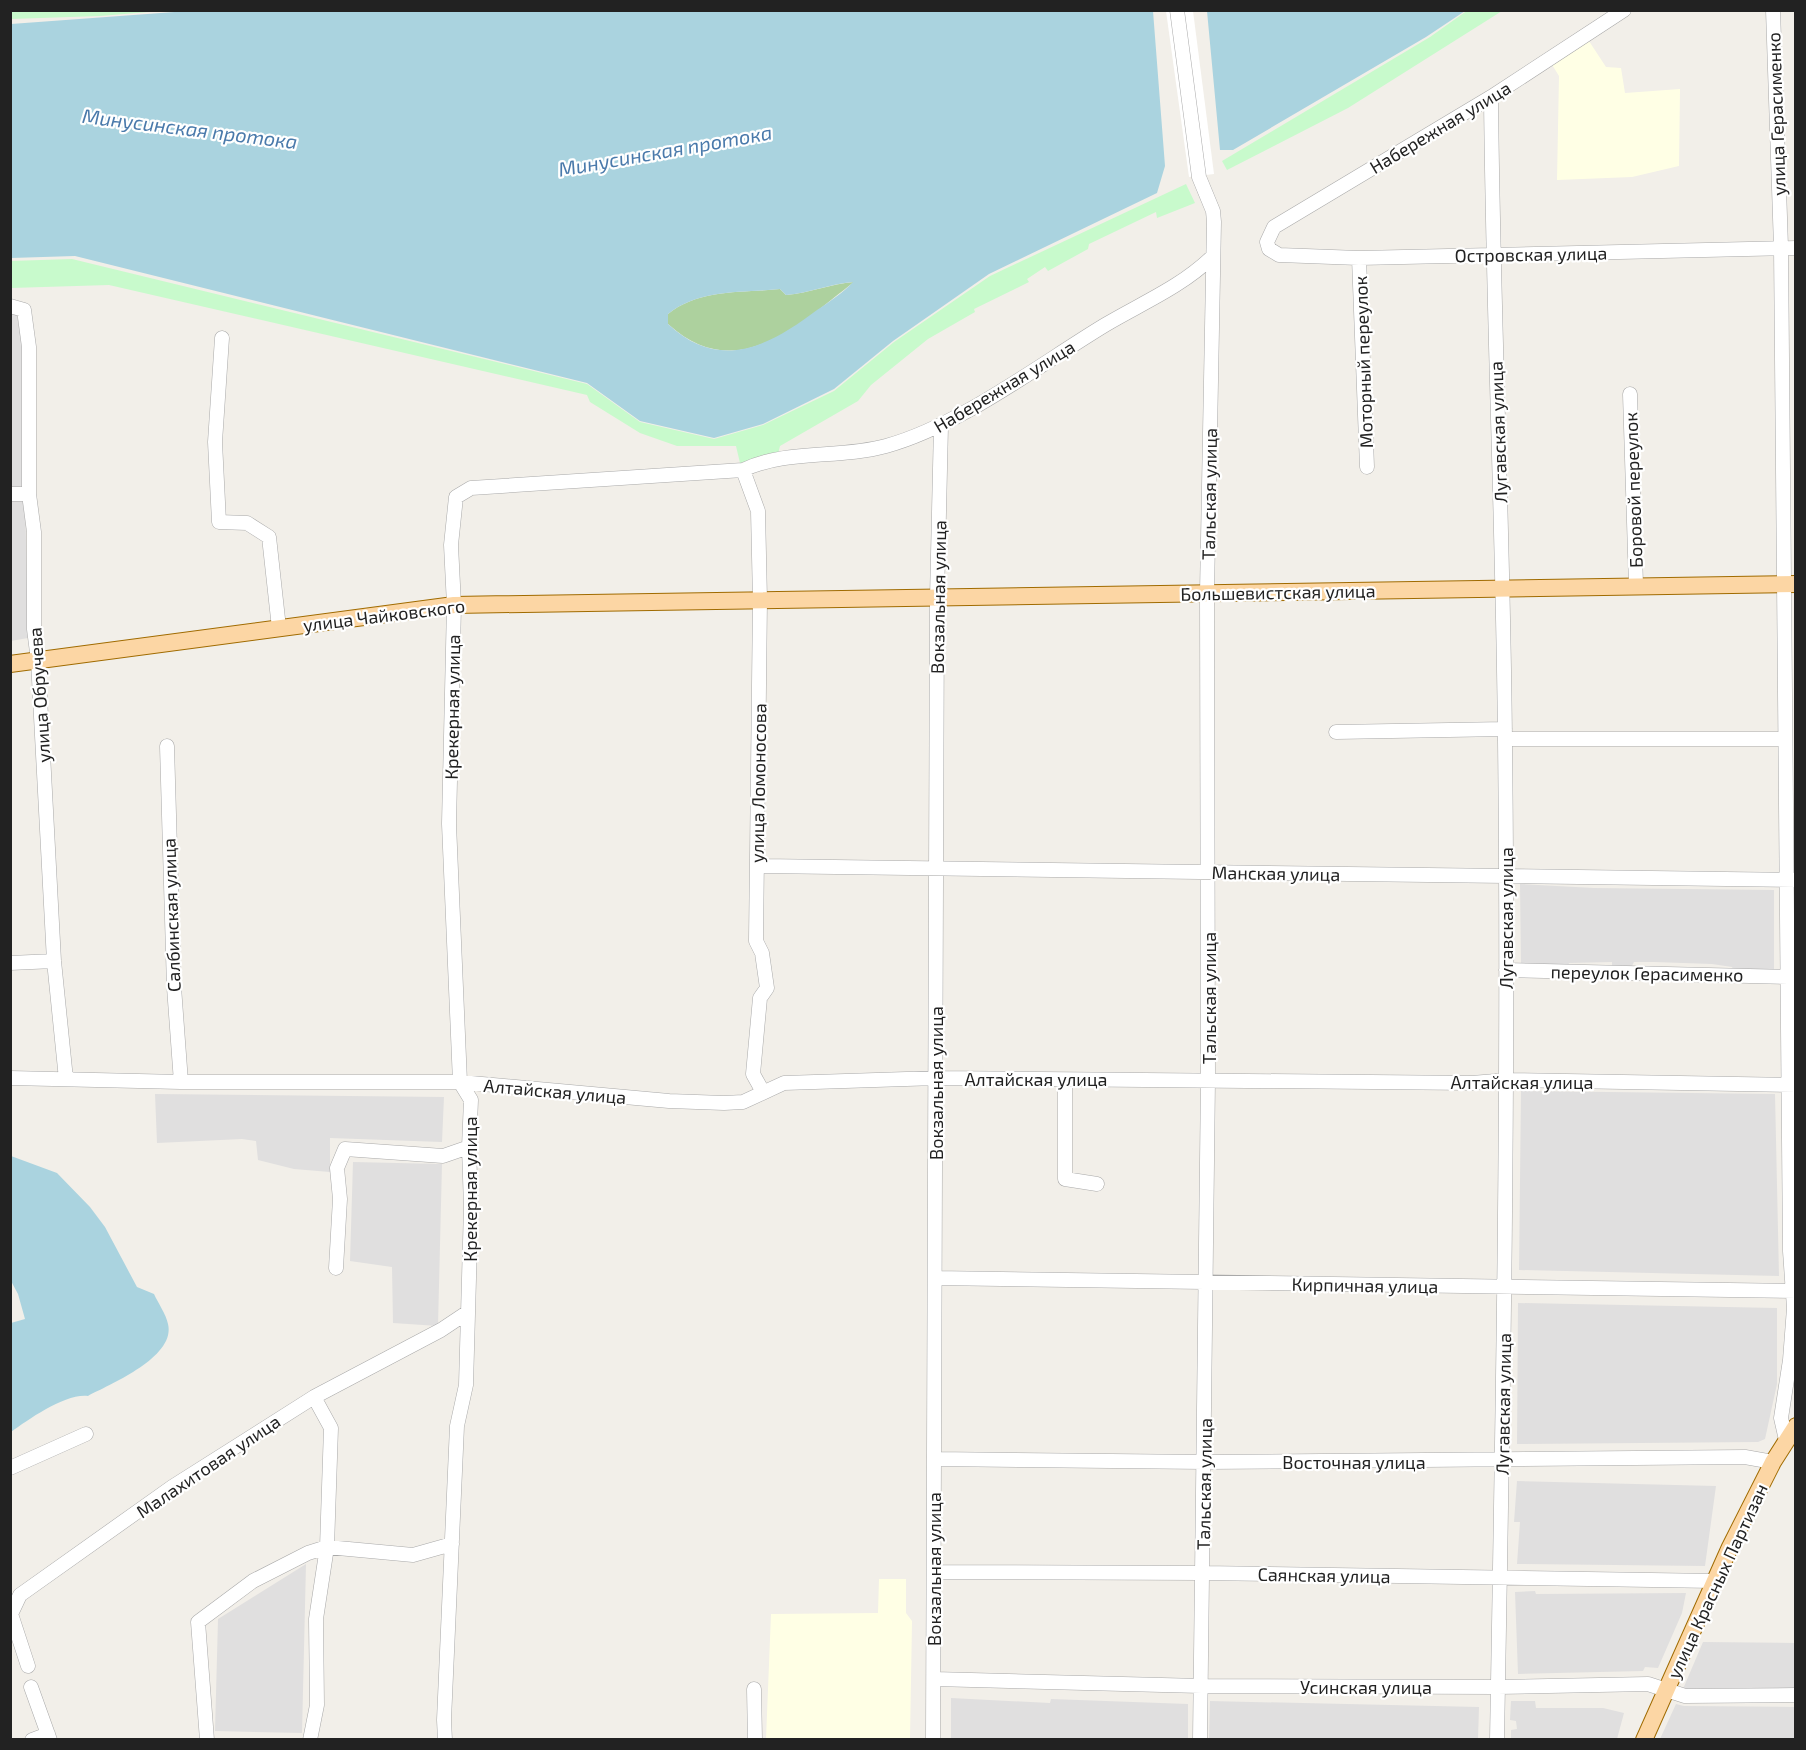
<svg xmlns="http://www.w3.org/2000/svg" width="1806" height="1750" font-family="'Exo 2',sans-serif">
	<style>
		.residential { fill: #e0dfdf }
		.education { fill: #ffffe5 }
		.forest { fill: #add19e }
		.park { fill: #c8facc }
		.water { fill: #aad3df; fill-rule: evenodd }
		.pier { fill: #fff }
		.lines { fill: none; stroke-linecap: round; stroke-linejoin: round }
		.minor-casing { stroke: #a9a9a9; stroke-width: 15 }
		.major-casing { stroke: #a06b00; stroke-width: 18 }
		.minor { stroke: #fff; stroke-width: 14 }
		.major { stroke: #fcd6a4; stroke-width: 16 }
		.labels { text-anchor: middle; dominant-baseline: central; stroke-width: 4.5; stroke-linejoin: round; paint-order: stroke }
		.street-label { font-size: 18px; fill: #222; stroke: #fff }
		.water-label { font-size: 20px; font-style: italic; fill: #4a7aab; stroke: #fff }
	</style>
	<rect width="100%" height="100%" fill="#f2efe9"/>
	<path class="residential" d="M10,314H17L22,344L28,638L11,641Z
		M1520,884L1594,888L1774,890V971H1734L1732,967L1712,964L1654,962H1634L1632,966H1612V962L1569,963L1568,966L1521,968Z
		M1521,1091L1775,1094L1779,1276L1519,1270Z
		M155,1094L444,1097L442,1142L330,1138V1172L294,1169L258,1160L256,1141L242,1139L157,1143Z
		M353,1162L442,1164L438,1326L393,1323L392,1267L350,1261Z
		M1518,1303L1777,1308V1384L1765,1439L1758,1442L1517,1444Z
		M1517,1481L1716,1486L1705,1566L1517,1564L1520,1522H1514Z
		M306,1564L302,1733L215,1731L218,1619Z
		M1535,1591L1536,1594L1686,1593L1682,1613L1658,1668L1645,1667L1643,1671L1518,1674L1515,1592Z
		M1703,1642L1795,1643V1688L1683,1689Z
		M951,1698L1050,1703L1051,1699L1188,1704V1739H951Z
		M1210,1701L1479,1707L1478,1739H1209Z
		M1511,1701H1535L1536,1708H1603L1624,1713L1617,1739H1511V1730L1517,1729L1516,1721L1510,1720Z
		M1676,1704L1684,1706L1795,1707V1739H1660Z"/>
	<path class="education" d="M1587,38L1606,67L1621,68L1625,93L1680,89L1679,166L1632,177L1557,180L1559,76L1551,63Z
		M879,1579H906V1613L912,1621L910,1739H766L771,1614L878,1613Z"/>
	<path class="forest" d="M854,282C797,326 736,386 668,324V314C699,289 742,293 780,289L786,295C809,293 831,284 854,282Z"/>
	<path class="park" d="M1468,10L1502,11L1348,108L1227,170L1222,161L1430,37Z
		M10,11L11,10L161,11L100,16L11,19Z
		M1186,184L1195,203L1157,218L1156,212L1089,244L1088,249L1048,271L1045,267L1027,279L1029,282L974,309L975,312L928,339L871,385L858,401L780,446L778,454L740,463L736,446H677L640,433L590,402L587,395L109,285L11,288L10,261L72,259L587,384L640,422L714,439L763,425L834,391L894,342L990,276Z"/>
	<path class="water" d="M188,11H1153L1165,166L1157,193L989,274L893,341L834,389L763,424L714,438L640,421L587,383L75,256L11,258V24ZM853,282C844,292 829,302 817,310C768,347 719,372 668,324V314C699,289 742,293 780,289L786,295C809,293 830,284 853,282Z
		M1207,11V10L1465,11L1426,37L1233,150H1220Z
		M11,1156L57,1173L90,1207L105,1227L137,1287L154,1294C158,1303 166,1314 168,1324C176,1357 111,1384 88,1396C66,1393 29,1419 11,1432V1323L25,1319L18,1294L11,1281Z"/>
	<path class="pier" d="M1166,11H1193L1214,174L1189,177Z"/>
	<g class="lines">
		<defs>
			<path id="minor" d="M1177,10L1199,177L1213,211L1214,222L1207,593L1208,1079L1200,1740
				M1624,10L1491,97L1274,227L1267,242L1269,249L1279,255L1359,258L1796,248
				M1773,10L1781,247L1790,1251L1794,1308L1790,1360L1781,1418L1786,1440
				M1491,97C1493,311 1503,526 1505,741C1509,1074 1503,1406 1497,1740
				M1359,258L1367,467
				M10,306L24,310L29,347V494L34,532V629L38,660L54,961L66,1079
				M222,338L215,442L219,522L247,523L269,537L279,628
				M1630,394L1636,585
				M743,470L758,511L760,600L756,941L762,953L767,988L760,998L753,1074L763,1092
				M10,494H29
				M1336,732L1505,729
				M1505,739H1785
				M167,746L174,987L181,1082
				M757,866L1796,880
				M10,963L54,961
				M1506,970L1788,977
				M10,1078L181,1082H460L669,1101L724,1103L743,1102L784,1083L937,1078L1472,1083L1508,1080L1796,1085
				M1065,1080V1179L1097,1184
				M336,1268L340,1199L337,1168L345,1149L443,1156L469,1147
				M935,1278L1796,1291
				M935,1459L1205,1462L1745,1457L1773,1462
				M10,1468L86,1434
				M934,1572L1202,1573L1715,1581
				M28,1666L11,1614L20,1595L172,1487L314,1397L441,1330L468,1312
				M934,1679L1201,1686L1498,1687L1648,1684L1685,1696L1796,1695
				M31,1687L50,1740
				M754,1689L755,1740
				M32,1740L48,1734
				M207,1740L198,1622L253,1581L308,1553L327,1547L413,1555L452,1544
				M310,1740L317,1705L316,1619L327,1547L331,1428L314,1397
				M445,1740L444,1720L457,1426L466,1385L471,1207L469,1147L471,1100L460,1082L449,824L454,605L451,545L456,497L471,488L743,470C787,449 838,459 886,446C959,426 1039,365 1105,325C1142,303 1181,287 1212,257
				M933,1740L937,598L941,426"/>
			<path id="major" d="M10,664L454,605L1796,584
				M1644,1740L1730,1547L1773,1462L1796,1426"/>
		</defs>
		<use href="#minor" class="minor-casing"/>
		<use href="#major" class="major-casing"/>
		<use href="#minor" class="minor"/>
		<use href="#major" class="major"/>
	</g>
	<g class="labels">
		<g class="street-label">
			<text transform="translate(1776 114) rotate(-92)">улица Герасименко</text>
			<text transform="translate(1440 127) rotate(-31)">Набережная улица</text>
			<text transform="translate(1531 254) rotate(-1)">Островская улица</text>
			<text transform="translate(1363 362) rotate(-92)">Моторный переулок</text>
			<text transform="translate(1004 386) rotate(-31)">Набережная улица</text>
			<text transform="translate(1498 432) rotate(-92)">Лугавская улица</text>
			<text transform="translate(1633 490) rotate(-92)">Боровой переулок</text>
			<text transform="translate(1209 494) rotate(-89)">Тальская улица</text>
			<text transform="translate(1278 592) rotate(-1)">Большевистская улица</text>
			<text transform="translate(938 597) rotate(-89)">Вокзальная улица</text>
			<text transform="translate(384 615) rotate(-7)">улица Чайковского</text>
			<text transform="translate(39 695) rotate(-94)">улица Обручева</text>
			<text transform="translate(452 707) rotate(-89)">Крекерная улица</text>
			<text transform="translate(758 783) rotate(-89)">улица Ломоносова</text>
			<text transform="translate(1276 873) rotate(1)">Манская улица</text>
			<text transform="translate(171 915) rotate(-92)">Салбинская улица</text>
			<text transform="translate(1506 918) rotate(-90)">Лугавская улица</text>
			<text transform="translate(1647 973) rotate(1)">переулок Герасименко</text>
			<text transform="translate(1209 998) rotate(-90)">Тальская улица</text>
			<text x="1036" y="1079">Алтайская улица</text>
			<text x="1522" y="1082">Алтайская улица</text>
			<text transform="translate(936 1083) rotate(-90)">Вокзальная улица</text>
			<text transform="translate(555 1091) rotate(5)">Алтайская улица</text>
			<text transform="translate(470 1189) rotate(-90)">Крекерная улица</text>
			<text transform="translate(1365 1285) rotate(1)">Кирпичная улица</text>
			<text transform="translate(1503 1404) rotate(-89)">Лугавская улица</text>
			<text x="1354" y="1462">Восточная улица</text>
			<text transform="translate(208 1466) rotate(-34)">Малахитовая улица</text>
			<text transform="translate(1204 1484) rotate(-89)">Тальская улица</text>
			<text transform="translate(934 1569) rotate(-90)">Вокзальная улица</text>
			<text transform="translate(1324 1575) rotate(1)">Саянская улица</text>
			<text transform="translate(1717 1581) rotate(-65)">улица Красных Партизан</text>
			<text x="1366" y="1687">Усинская улица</text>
		</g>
		<g class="water-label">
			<text transform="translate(190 128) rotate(7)">Минусинская протока</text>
			<text transform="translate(665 150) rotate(-10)">Минусинская протока</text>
		</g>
	</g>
	<rect width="1806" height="1750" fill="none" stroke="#222222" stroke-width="24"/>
</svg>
